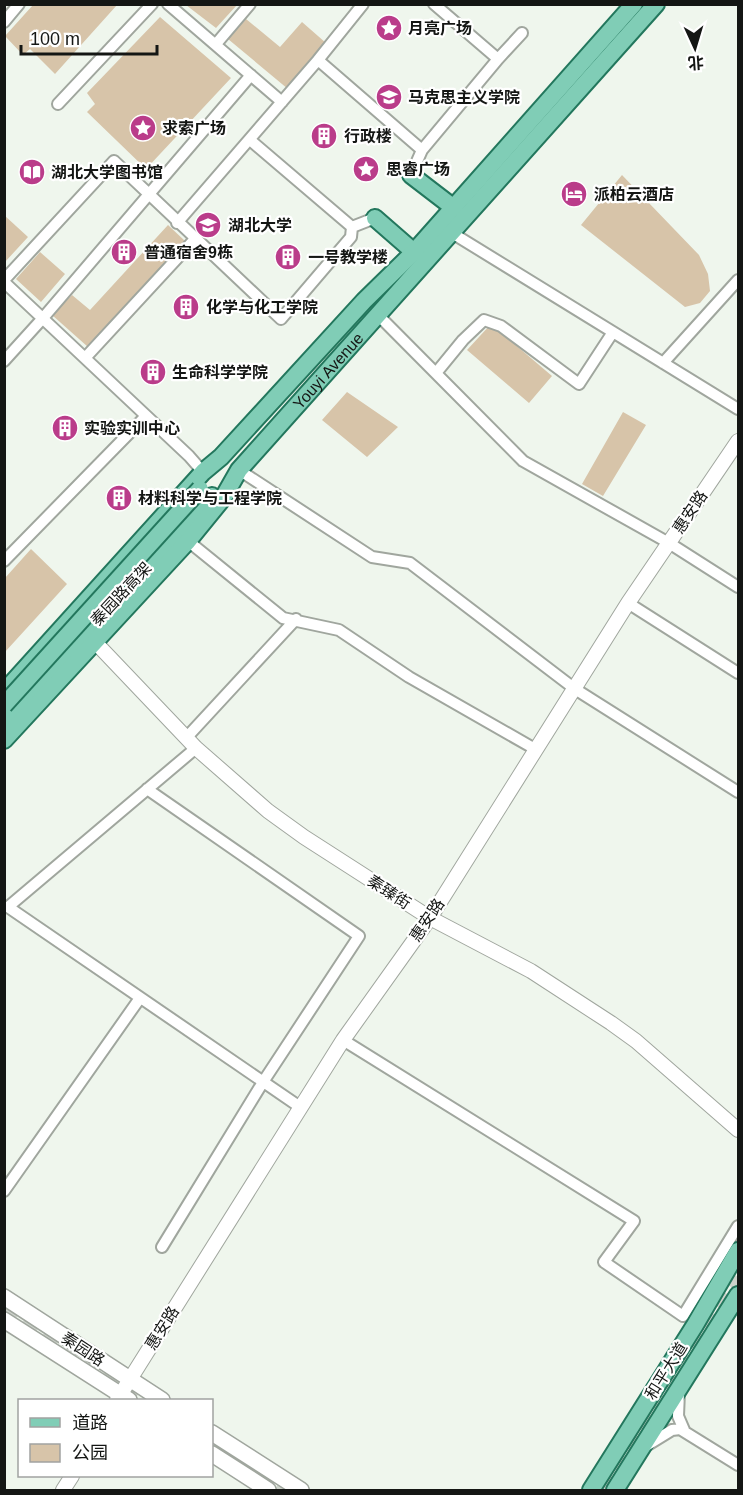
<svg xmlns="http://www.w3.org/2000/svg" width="743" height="1495" font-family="Helvetica,'Noto Sans SC',sans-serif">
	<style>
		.green { fill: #d7c4a9 }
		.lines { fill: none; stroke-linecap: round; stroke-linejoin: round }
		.primary-tunnel { stroke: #ced4cc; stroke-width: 16; stroke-dasharray: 16 8; stroke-linecap: butt }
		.minor-casing { stroke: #a0a69e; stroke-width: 14 }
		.tertiary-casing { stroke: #a0a69e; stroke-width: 16 }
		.secondary-casing { stroke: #a0a69e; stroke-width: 18 }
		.primary-casing { stroke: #23775d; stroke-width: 20 }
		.minor { stroke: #fff; stroke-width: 10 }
		.tertiary { stroke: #fff; stroke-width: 14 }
		.secondary { stroke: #fff; stroke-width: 15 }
		.primary { stroke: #80cdb6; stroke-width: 16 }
		.primary-bridge-casing { stroke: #23775d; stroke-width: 20; stroke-linecap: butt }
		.primary-bridge { stroke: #80cdb6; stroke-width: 16 }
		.labels { text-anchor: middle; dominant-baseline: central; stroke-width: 4.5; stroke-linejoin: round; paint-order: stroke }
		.poi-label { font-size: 16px; font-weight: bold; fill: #141614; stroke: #fff; text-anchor: start }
		.street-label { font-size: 16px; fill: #141614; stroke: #fff }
	</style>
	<rect width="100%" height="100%" fill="#eff6ed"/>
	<path class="green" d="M33,5V4L117,5L55,74L30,49L23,55L5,36Z
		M186,5H237L216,28Z
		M160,17L231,78L146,169L87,112L95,104L87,93Z
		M246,19L280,47L302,22L326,43L288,89L228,39Z
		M622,175L699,255L708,274L710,291L700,303L685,307L581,225Z
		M4,215L28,237L5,262H4Z
		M168,225L185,241L88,347L52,315L72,295L90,310Z
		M40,252L65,274L41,302L16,279Z
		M491,324L552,376L529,403L467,350Z
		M347,392L398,427L367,457L322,420Z
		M623,412L646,425L603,496L582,484Z
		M31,549L67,584L5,652V578Z"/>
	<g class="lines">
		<path class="primary-tunnel" d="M4,1307L145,1400
			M212,1445L235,1460
			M256,1474L281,1490
			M603,1490L738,1277"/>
		<defs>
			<path id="minor" d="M168,4L282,102
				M434,4L498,59
				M4,22L19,4
				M216,44L250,4
				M318,60L363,4
				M58,104L152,4
				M250,140L352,227
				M422,150L498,59L522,33
				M177,223L318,60L422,150L411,175
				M452,233L738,409
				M4,280L114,161L281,319L351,237L352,227L375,218
				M4,282L189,456L203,472
				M378,315L523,461L669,543L738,587
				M85,358L195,239
				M4,361L43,318L251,75
				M663,363L738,280
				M436,373L463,340L484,320L501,326L579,384L613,332
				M239,470L372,557L410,563L575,689L738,792
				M188,541L283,618L339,630L409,677L535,749
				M4,561L146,416
				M628,603L738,673
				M187,737L296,619
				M196,748L8,907L300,1107
				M147,789L359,936L263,1082L162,1247
				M343,1040L634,1221L604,1262L683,1316L738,1226
				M4,1191L140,998
				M679,1392L678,1416L684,1430
				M646,1446L672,1430L680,1429L738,1465"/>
			<path id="tertiary" d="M95,642L196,748L268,811L304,837L430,918L531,971L611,1023L636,1041L738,1130
				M117,1400L343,1040L430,918L628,603L738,441
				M63,1490L72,1476"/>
			<path id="secondary" d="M4,1297L162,1400
				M4,1320L129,1400
				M212,1433L301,1490
				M212,1454L268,1490"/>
			<g id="primary">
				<path d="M411,175L454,208"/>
				<path d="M375,218L414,252"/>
				<path d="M4,692L203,472L221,457L364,301L414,252L634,4"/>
				<path d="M4,720L212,496"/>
				<path id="s1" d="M4,740L188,541L223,498L239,470L656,4"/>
				<path d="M591,1490L695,1325L738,1251"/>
				<path d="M615,1490L738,1295"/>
			</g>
		</defs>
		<use href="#minor" class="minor-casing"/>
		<use href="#tertiary" class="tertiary-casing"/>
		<use href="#secondary" class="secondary-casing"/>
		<use href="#primary" class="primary-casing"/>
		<use href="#minor" class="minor"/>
		<use href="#tertiary" class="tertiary"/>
		<use href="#secondary" class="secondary"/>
		<use href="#primary" class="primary"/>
		<defs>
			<path id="primary-bridge" d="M4,705L200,489"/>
		</defs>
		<use href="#primary-bridge" class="primary-bridge-casing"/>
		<use href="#primary-bridge" class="primary-bridge"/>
	</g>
	<defs>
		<symbol id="sight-disc" viewBox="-11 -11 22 22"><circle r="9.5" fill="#ba3c8a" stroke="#fff"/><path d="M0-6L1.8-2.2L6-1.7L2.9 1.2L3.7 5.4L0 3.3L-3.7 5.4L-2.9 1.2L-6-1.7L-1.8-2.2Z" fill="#fff"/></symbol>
		<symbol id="university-disc" viewBox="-11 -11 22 22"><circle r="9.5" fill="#ba3c8a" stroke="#fff"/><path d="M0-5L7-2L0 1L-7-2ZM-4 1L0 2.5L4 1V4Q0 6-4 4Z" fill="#fff"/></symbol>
		<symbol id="building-disc" viewBox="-11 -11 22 22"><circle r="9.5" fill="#ba3c8a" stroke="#fff"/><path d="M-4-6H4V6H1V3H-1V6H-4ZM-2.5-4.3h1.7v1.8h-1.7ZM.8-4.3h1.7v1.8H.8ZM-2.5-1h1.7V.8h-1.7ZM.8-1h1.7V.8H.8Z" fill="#fff"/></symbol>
		<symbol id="library-disc" viewBox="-11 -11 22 22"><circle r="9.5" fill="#ba3c8a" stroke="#fff"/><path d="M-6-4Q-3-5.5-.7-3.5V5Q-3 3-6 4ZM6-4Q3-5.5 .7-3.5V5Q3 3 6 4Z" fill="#fff"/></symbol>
		<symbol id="hotel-disc" viewBox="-11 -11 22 22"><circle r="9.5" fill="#ba3c8a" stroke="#fff"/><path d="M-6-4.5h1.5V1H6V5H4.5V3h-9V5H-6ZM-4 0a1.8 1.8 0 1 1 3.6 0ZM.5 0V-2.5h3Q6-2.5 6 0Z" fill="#fff"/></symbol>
	</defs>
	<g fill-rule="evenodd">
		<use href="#sight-disc" x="374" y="13" width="30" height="30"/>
		<use href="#university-disc" x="374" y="82" width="30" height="30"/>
		<use href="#sight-disc" x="128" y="113" width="30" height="30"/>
		<use href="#building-disc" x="309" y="121" width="30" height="30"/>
		<use href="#sight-disc" x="351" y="154" width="30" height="30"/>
		<use href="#library-disc" x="17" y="157" width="30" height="30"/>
		<use href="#hotel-disc" x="559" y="179" width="30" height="30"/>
		<use href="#university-disc" x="193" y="210" width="30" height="30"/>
		<use href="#building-disc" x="109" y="237" width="30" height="30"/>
		<use href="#building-disc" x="273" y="242" width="30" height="30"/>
		<use href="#building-disc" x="171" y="292" width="30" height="30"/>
		<use href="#building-disc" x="138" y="357" width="30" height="30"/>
		<use href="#building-disc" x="50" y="413" width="30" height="30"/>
		<use href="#building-disc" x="104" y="483" width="30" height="30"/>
	</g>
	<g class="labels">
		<g class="poi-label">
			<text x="408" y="28">月亮广场</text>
			<text x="408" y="97">马克思主义学院</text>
			<text x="162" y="128">求索广场</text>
			<text x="344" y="136">行政楼</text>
			<text x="386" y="169">思睿广场</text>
			<text x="51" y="172">湖北大学图书馆</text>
			<text x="594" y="194">派柏云酒店</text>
			<text x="228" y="225">湖北大学</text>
			<text x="144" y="252">普通宿舍9栋</text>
			<text x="308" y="257">一号教学楼</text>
			<text x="206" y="307">化学与化工学院</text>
			<text x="172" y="372">生命科学学院</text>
			<text x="84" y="428">实验实训中心</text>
			<text x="138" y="498">材料科学与工程学院</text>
		</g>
		<g class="street-label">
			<text stroke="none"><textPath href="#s1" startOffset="492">Youyi Avenue</textPath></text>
			<text transform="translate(690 512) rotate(-56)">惠安路</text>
			<text transform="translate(121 594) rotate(-47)">秦园路高架</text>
			<text transform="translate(389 892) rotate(33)">秦臻街</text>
			<text transform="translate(427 920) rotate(-56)">惠安路</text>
			<text transform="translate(162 1328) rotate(-58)">惠安路</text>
			<text transform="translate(83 1349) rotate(33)">秦园路</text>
			<text transform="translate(666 1371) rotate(-58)">和平大道</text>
		</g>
	</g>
	<rect width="743" height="1495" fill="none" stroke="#141614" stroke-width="12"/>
	<rect x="18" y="1399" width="195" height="78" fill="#ffffff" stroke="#a1a2a1" stroke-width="1.5"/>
	<rect x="30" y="1418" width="30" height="9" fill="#80cdb6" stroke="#a1a2a1" stroke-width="1.5"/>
	<text x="72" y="1429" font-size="18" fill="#141614">道路</text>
	<rect x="30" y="1444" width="30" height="18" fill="#d7c4a9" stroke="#a1a2a1" stroke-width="1.5"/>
	<text x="72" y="1459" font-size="18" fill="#141614">公园</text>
	<g transform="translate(695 48) rotate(176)" stroke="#ffffff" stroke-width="4.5" paint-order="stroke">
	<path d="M0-4.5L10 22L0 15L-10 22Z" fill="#141614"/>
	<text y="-9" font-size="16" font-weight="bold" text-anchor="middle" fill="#141614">北</text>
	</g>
	<path d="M21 45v9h136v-9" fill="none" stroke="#141614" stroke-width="3"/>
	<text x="30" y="45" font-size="18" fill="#141614" stroke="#ffffff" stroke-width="4.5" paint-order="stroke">100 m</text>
</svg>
